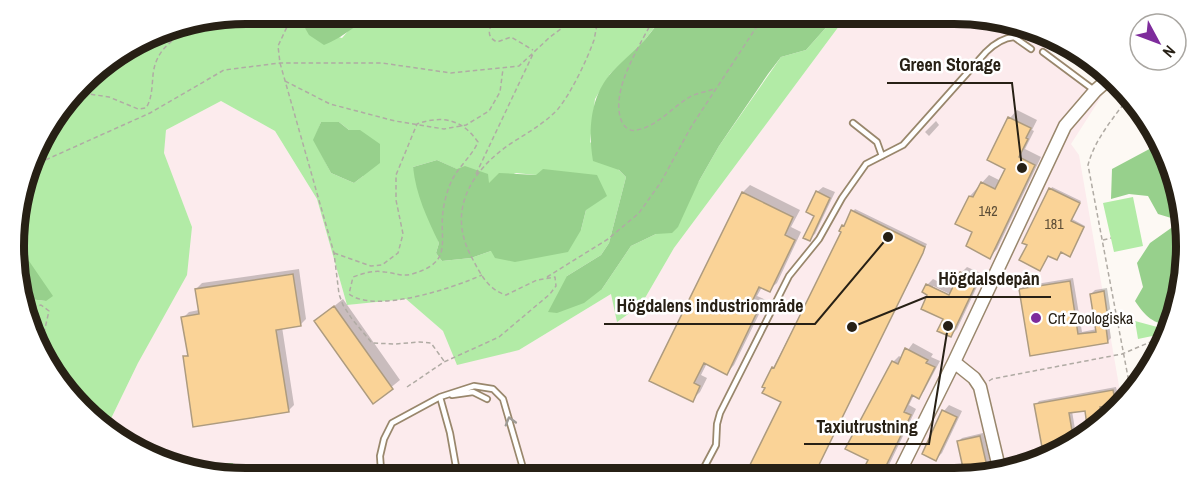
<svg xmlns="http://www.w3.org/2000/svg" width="1200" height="492" font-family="'Archivo Narrow',sans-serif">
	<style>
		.industrial { fill: #fcebed }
		.green { fill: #b2eba6; fill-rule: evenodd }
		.forest { fill: #97d08c }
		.shadow { fill: #0003; fill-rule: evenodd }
		.building { fill: #fad397; stroke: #ad9b7f; stroke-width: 1.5 }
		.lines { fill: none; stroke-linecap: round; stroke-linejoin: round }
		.service-casing { stroke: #99876c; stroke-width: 8 }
		.tertiary-casing { stroke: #99876c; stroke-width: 15 }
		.path { stroke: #b0aba4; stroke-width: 1.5; stroke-dasharray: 4.5 3; stroke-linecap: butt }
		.service { stroke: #fff; stroke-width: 4.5 }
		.tertiary { stroke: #fff; stroke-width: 12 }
		.oneway { stroke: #9e9b96 }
		.poi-dot { fill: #7e2c9c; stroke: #fff; stroke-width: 2 }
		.labels { text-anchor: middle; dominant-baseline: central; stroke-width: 5; stroke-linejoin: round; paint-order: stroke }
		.number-label { font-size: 14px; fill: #5c4d36 }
		.poi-label { font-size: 16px; fill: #272015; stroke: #fff; text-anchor: start }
		.rim { fill: none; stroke: #272015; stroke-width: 8 }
		.leader { fill: none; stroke: #272015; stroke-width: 2 }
		.callout-dot { fill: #272015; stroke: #fff; stroke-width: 2 }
		.callout-label { font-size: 18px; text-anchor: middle; font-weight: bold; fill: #272015; stroke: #fff; stroke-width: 5; stroke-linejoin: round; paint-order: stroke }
	</style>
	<rect width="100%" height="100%" fill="#fdf9f4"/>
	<path class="industrial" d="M848,14H954L1028,26L1048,37V50L1103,94L1071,144L1079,155L1122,403L1107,421L1057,455L985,476L246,478L232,476V463L167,464L105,431L138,363L192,227L163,153L166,130L221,101L275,131L317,199L347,305L406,299L443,331L519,350L611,294L641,305L674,248Z"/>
	<path class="green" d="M246,14H312L305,28L342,38L349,30L364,21L358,14H464L502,23L517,16L534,21L547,14H672L661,19L641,45L610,74L595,99L590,142L626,177L609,243L601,255L567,276L602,289L631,246L656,234L699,181L719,146L781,57L806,50L838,14H848L674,248L641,305L617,322L611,294L519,350L457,365L443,331L406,299L347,305L317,199L275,131L221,101L166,130L164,153L192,227L187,275L138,363L105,431L45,363L35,336L38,325L27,306L29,299L46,301L21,258L17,261L16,215L44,130L93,71L171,26ZM321,122H339L349,130L363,176L354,183L331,173L314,140ZM437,160L489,184L516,173L536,175L586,210L581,230L491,251L471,258L442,261L436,253L439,243L413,167Z
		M1133,197L1143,246L1114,252L1103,203Z
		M1135,321L1161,328L1162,334L1138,339Z
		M233,463L232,476L172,466L167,464Z"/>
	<path class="forest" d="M312,14H358L365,21C350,29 340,39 324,45L309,35L305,28Z
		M464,14H547L534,21L517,16L502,23Z
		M672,14H838L806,50L781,57L768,74L719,146L699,181L678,227L672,233L656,234L631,246L602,289L584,303L557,313L548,312L567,276L601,255L609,243L626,177L619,170L593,161C588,131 590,96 612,72C620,63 630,55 639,46C652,34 655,22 672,14Z
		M321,122H339L349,130H360L380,144V163L354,183L331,173L313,140Z
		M1155,146L1164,148L1186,230L1174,320L1172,326C1153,324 1145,316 1135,301L1143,287L1137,263L1150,243L1181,221L1158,214L1148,196L1129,194L1111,199L1112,169Z
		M437,160L457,169L465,166L488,174L489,183L499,173L536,175L543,169L597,175L607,196L586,210L581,230L568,252L515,262L495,258L491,251L471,258L442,261L436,253L439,243C427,218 416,195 413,167Z
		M21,257L29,261L53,296L46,301L29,299L27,306L39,318L35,336L18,291L17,261Z"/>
	<path class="shadow" d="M1017,110L1037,120L1032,130L1034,131L1025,149L1041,157L997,249L990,257L974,232L970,196L989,175L1001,181L1007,168L989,159L1010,118Z
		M936,121L939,125L929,136L925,132Z
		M750,185L800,210L791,227L801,232L777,283L769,290L762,287L757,296L766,300L734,365L727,373L707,363L701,375L707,378L700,392L692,400L651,380L743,192Z
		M823,187L835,192L815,234L809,239L816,215L817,192Z
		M1052,187L1081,201L1072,219L1085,226L1071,253L1024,242Z
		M855,209L927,244L813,477H745L783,402L773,368L843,232V226Z
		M967,267L983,274L957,329L951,335L945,319L929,294L927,285L933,279L953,289L961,273ZM933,286L956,297L955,300L933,289Z
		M299,269L306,319L300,325L282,327L294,405L288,411L185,357L189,353L183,318L189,312L199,310L196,289L202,283Z
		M1073,278L1082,332L1097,329L1091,294L1095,290L1107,288L1112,321L1109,324L1111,338L1108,341L1031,354L1020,290L1024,286Z
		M343,299L400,380L373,402L316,321Z
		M913,343L933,354L931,357L940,361L924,391L919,397L914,395L909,405L916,409L888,467L882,473L893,362L899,356L902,358Z
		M1116,387L1119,400L1115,404L1103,405L1106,419H1109L1107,421L1090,433L1086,409L1072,411L1077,441L1057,455L1045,458L1036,405L1039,401Z
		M949,405L962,411L942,453L936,459L944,411Z
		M983,433L993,474L985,476L967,477L958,442L962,438Z
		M914,472L924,477H910Z"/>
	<path class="building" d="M1008,117L1031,128L1026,138L1028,139L1019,157L1035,165L990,259L966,246L972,232L955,224L969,196L973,197L981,182L995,189L1005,169L987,160Z
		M1049,188L1080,203L1071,221L1084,227L1070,257L1061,252L1057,260L1048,256L1040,271L1019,260L1027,245L1022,243Z
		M816,191L830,198L810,241L803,238L814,216L806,212Z
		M742,192L793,217L785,235L795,240L770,292L759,287L751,304L759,308L727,375L704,363L694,383L700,386L693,402L649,381Z
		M851,210L925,247L923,253L813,477H744L781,402L762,393L765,388L762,387L772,367L774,368L841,232L839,231L842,225L844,226Z
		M960,272L978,280L951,337L937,331L943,319L921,309L927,295L922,292L926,284L949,295Z
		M293,274L301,326L276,330L289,412L193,427L183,356H188L181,317L199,314L195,289Z
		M1070,281L1078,334L1096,332L1090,294L1104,291L1109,327H1106L1108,343L1030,356L1019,289Z
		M334,306L393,389L373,404L314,321Z
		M905,348L928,360L926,363L935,367L919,399L912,395L904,412L911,415L882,474L865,466L868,460L845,449L892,361L898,364Z
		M1113,390L1116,405L1100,407L1103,424L1088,433L1085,411L1069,413L1074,443L1057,455L1044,458L1034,404Z
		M942,410L957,417L936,461L922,454Z
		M980,436L989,475L965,477L957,441Z"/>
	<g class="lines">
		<defs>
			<path id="service" d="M1043,52L1094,90
				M853,123L877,142L882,156
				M452,395L473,392L487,399
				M440,397L450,433L458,478
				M699,477L716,445L717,424L720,413L789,276L819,239L842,198L866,164L903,145L986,52C994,44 1003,38 1014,37L1031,49
				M387,478L381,470L380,456L384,439L392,423L440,397L474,386L493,389L503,399L523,468V478"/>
			<path id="tertiary" d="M954,362L974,378L980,387L1000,472
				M897,477L954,362L1065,126L1095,91L1111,77"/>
		</defs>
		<use href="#service" class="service-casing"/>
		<use href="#tertiary" class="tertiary-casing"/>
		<path class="path" d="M293,14L278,46L280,63L334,253L339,294L343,305L352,319L372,343L395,344L419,342L431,343L444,361
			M502,14C492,21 482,35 497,42L511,37L533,50
			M656,14C643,41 608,91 622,122C625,128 631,132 637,130C657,126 672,108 688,98C695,93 706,92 714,89
			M285,81L330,104L395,121L444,129L466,125L489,111L500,92L503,69
			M76,92L109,97L138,109L146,108C152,99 152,86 153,75C156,44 182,34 207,20
			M1128,98C1112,120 1095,139 1088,165L1131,393
			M32,166L150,113L224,70L280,63H382L451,73L519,66L550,37L581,14
			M476,174L533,54
			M1103,240L1111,238
			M334,253L371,266L382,265L398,253L403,234L396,200V175L417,124C442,115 462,119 478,142C472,156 459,166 452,180C448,188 444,202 443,211C439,242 454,262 412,274C402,277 395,273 385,272C374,270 364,273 353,277L349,294C376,314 453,288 482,275
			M547,277L608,239L639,213L661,182L691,127L765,14
			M25,310L41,305L49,311L40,350
			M989,381L992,379L1122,354L1167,335
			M407,387L444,362L499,337L550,294L556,286L555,277L537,280L506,295C487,289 480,273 471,256C447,210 471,171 510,144C527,133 544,124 558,109C571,93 587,60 594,40C596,31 597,22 600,14"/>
		<use href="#service" class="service"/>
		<use href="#tertiary" class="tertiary"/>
	</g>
	<defs><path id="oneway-chevron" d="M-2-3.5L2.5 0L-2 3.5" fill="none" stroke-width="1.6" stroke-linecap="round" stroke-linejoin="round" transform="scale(1.5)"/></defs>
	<use class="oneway" href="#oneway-chevron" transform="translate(510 421) rotate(-106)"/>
	<circle class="poi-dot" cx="1036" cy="318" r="6"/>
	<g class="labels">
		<g class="number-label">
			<text x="988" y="211">142</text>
			<text x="1054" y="224">181</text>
		</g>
		<g class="poi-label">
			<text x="1048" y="318">Crt Zoologiska</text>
		</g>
	</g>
	<path d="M0 0H1200V492H0ZM246 24H954A222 222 0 0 1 1176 246V246A222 222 0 0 1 954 468H246A222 222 0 0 1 24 246V246A222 222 0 0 1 246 24Z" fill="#fff" fill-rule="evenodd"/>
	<path class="rim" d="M246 24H954A222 222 0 0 1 1176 246V246A222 222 0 0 1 954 468H246A222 222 0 0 1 24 246V246A222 222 0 0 1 246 24Z"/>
	<path class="leader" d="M1022 168L1012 83H887M852 327L926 297H1051M888 237L815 324H604M948 326L929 444H804"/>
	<g class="callout-dot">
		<circle cx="1022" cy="168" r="6"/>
		<circle cx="852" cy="327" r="6"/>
		<circle cx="888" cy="237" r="6"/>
		<circle cx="948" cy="326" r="6"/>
	</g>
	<g class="callout-label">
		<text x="950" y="71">Green Storage</text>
		<text x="989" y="285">Högdalsdepån</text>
		<text x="710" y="312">Högdalens industriområde</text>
		<text x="867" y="433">Taxiutrustning</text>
	</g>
	<g transform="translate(1158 42) rotate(131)"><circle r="28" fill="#ffffff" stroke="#a9a6a1" stroke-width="1.5"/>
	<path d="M0-4.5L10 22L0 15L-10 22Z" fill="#7e2c9c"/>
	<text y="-9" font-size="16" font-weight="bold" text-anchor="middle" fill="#272015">N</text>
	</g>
</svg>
